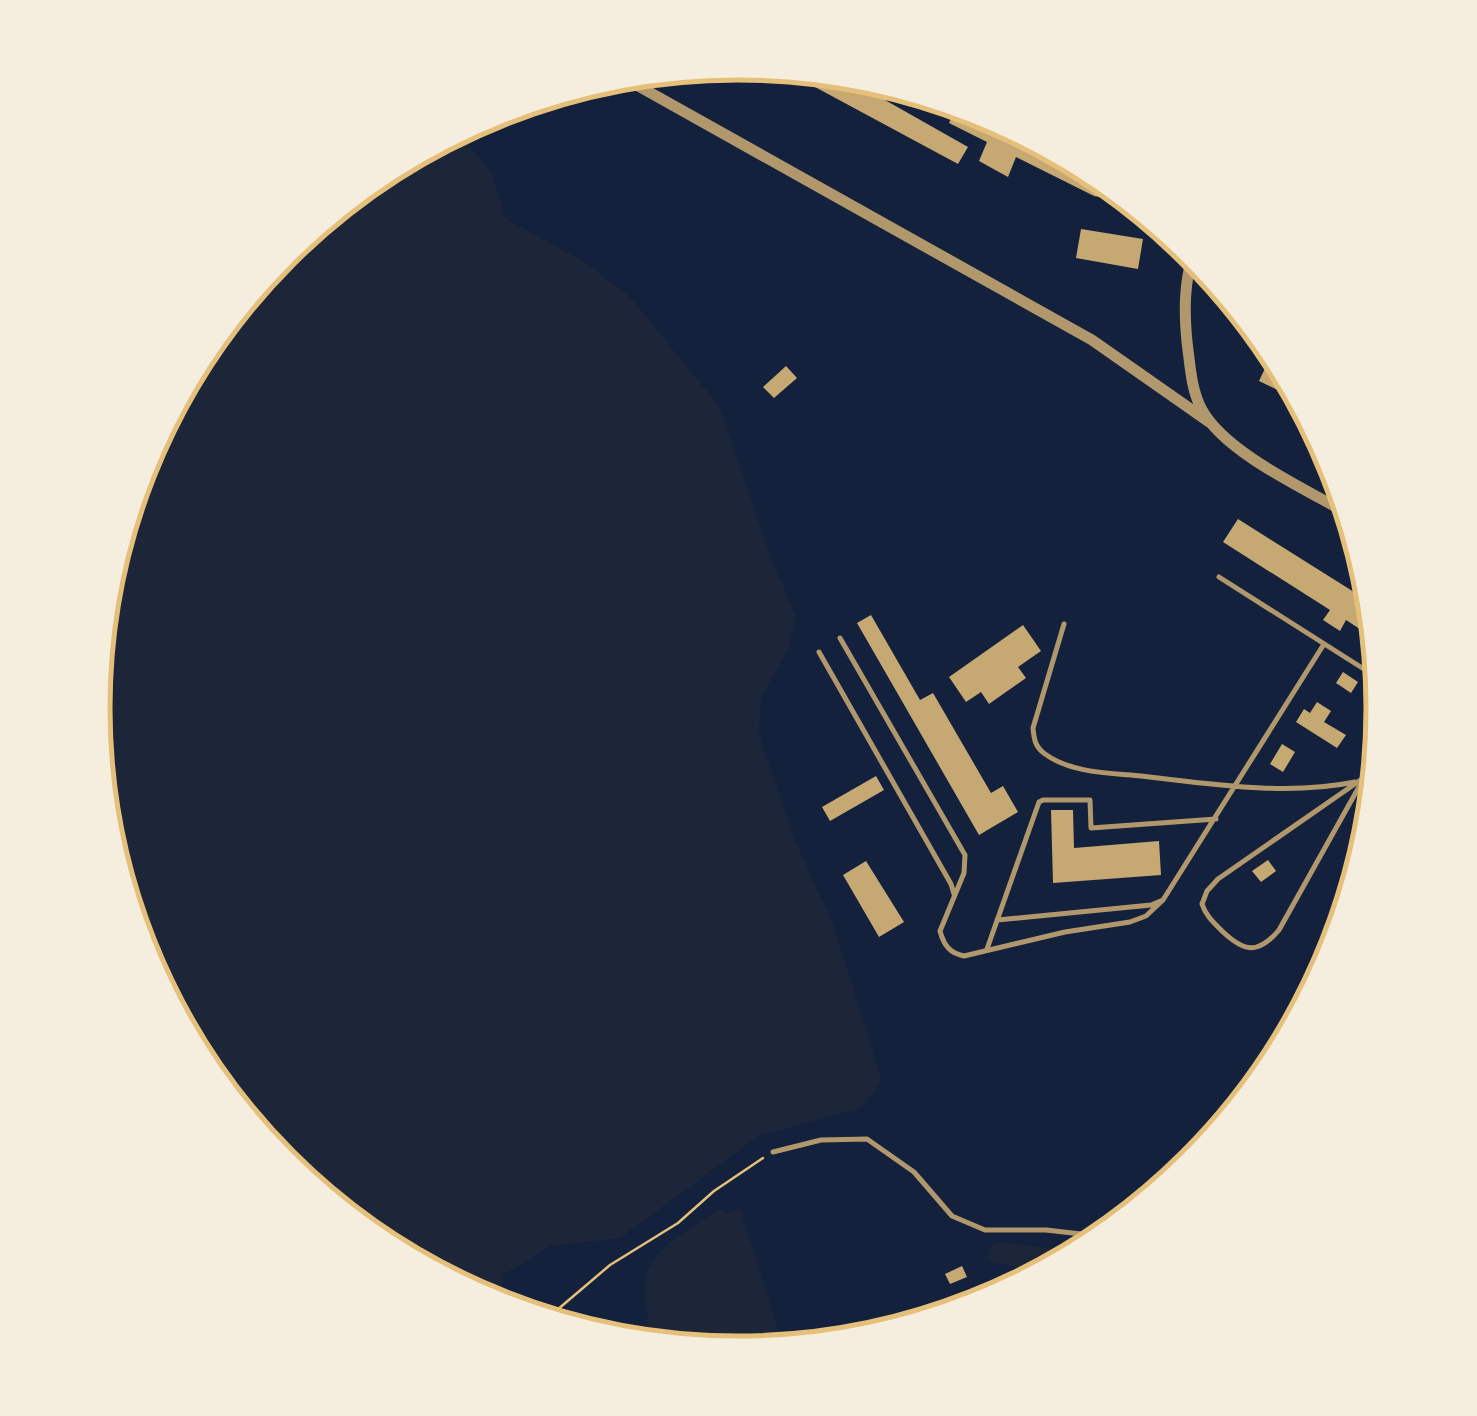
<svg xmlns="http://www.w3.org/2000/svg" width="1477" height="1416" font-family="Helvetica,sans-serif">
	<style>
		.green { fill: #1d2539 }
		.building { fill: #c6a872 }
		.lines { fill: none; stroke-linecap: round; stroke-linejoin: round }
		.path { stroke: #e5c07b; stroke-width: 2.5 }
		.service { stroke: #b1986c; stroke-width: 5 }
		.tertiary { stroke: #b1986c; stroke-width: 11 }
		.rim { fill: none; stroke: #e5c07b; stroke-width: 5 }
	</style>
	<rect width="100%" height="100%" fill="#14213d"/>
	<path class="green" d="M459,133L491,173L506,219L584,262L630,297L719,406L770,556L796,616L789,647L761,697L759,735L795,841L833,924L882,1081L861,1108L760,1135L620,1238L551,1246L503,1275L501,1295L522,1308L572,1315L577,1321L491,1304L282,1164L142,954L93,707L142,460L282,251Z
		M721,1209L728,1213L740,1209L783,1345L739,1353L645,1335C651,1312 644,1307 645,1287C646,1249 693,1227 721,1209Z
		M1001,1242L1066,1251L1034,1272L989,1261L988,1254L992,1245Z"/>
	<path class="building" d="M789,73L862,87L968,147L958,164Z
		M957,106L986,112L1119,201L1094,196L1016,157L1008,177L979,161L987,142L949,123Z
		M1081,229L1143,239L1138,269L1076,258Z
		M1268,362L1292,397L1259,381Z
		M786,366L797,378L774,398L763,387Z
		M1238,519L1362,597L1369,635L1346,620L1340,631L1323,620L1330,610L1223,542Z
		M871,615L920,700L933,693L991,793L1003,786L1018,812L979,835L857,623Z
		M1023,625L1041,651L1018,667L1026,678L989,704L981,692L966,702L949,677Z
		M1343,672L1358,682L1351,693L1336,683Z
		M1317,702L1331,711L1324,722L1346,735L1337,748L1296,722L1304,709L1310,713Z
		M1282,744L1295,752L1283,772L1270,764Z
		M876,776L884,790L830,821L822,807Z
		M1051,810H1073L1074,848L1159,841L1161,875L1053,883Z
		M1268,860L1276,871L1261,882L1252,871Z
		M866,861L904,922L879,937L843,875Z
		M962,1266L967,1277L950,1284L945,1274Z"/>
	<g class="lines">
		<path class="path" d="M550,1316L610,1265L678,1223L714,1191L763,1158"/>
		<path class="service" d="M921,99L943,111
			M1219,577L1378,678
			M1064,624L1033,728C1034,739 1035,747 1045,754C1071,773 1110,773 1141,776C1211,784 1286,796 1355,782
			M840,638L965,855L964,873L940,931C944,946 950,953 964,956L1065,932L1130,922L1146,916L1163,900
			M819,652L951,884L954,894
			M1362,779L1218,879L1207,891L1202,904C1206,916 1213,922 1222,931C1244,952 1258,955 1279,930L1374,760
			M997,920L1151,905L1163,900L1324,644
			M987,949L1039,802L1043,800H1090L1091,828L1216,819
			M773,1152L821,1140L867,1139L914,1172L952,1216L985,1230H1046L1090,1235"/>
		<path class="tertiary" d="M633,83L1092,340L1212,424
			M1194,251C1184,282 1184,311 1187,342C1190,364 1191,390 1202,410C1225,452 1303,488 1345,512"/>
	</g>
	<path d="M0 0H1477V1416H0ZM110 708a628 628 0 1 1 1256 0a628 628 0 1 1-1256 0Z" fill="#f5edde" fill-rule="evenodd"/>
	<path class="rim" d="M110 708a628 628 0 1 1 1256 0a628 628 0 1 1-1256 0Z"/>
</svg>
